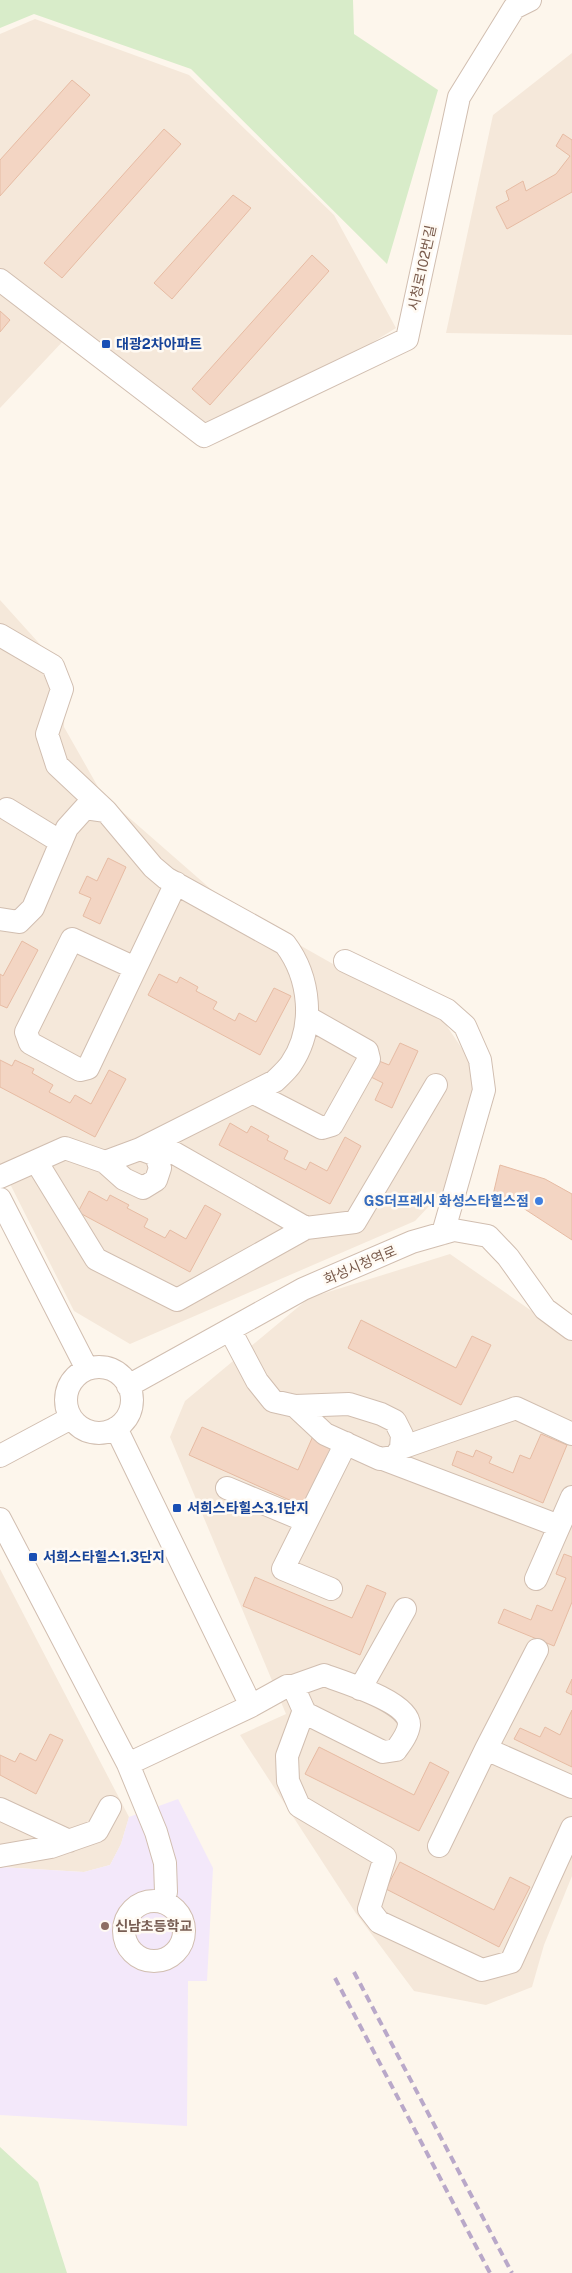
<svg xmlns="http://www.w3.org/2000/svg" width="572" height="2273" font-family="'Public Sans','Noto Sans KR',sans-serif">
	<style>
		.residential { fill: #f5e8da }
		.education { fill: #f3e8fa }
		.green { fill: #d8ecc9 }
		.building { fill: #f3d5c3; stroke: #e6bba3 }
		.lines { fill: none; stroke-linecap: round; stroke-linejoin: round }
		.minor-casing { stroke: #d1beb0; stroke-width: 24 }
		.minor { stroke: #fff; stroke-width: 22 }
		.rail { stroke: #b9a8c9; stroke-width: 4; stroke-dasharray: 8 5; stroke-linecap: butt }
		.transit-dot { fill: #1a4fb4; stroke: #fffaf3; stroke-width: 2 }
		.shop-dot { fill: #3f7fe0; stroke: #fffaf3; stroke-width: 2 }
		.education-dot { fill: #8d6e63; stroke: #fffaf3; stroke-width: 2 }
		.labels { text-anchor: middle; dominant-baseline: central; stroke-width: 5; stroke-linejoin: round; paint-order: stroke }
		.street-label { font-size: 14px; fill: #7a5c4d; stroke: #fffaf3 }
		.transit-label { font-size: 14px; font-weight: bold; fill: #164399; stroke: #fffaf3; text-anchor: start }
		.shop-label { font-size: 14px; font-weight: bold; fill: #366cbe; stroke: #fffaf3; text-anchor: end }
		.education-label { font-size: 14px; font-weight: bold; fill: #785e54; stroke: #fffaf3; text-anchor: start }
	</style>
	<rect width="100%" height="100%" fill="#fdf6ec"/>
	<path class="residential" d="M35,19L189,75L334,215L396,328L205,445L65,339L0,408V34Z
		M572,53V335L446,333L493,115Z
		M0,600L65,672L64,727L102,794L229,905L363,981L444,1022L478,1072L451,1183L415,1221L130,1344L74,1311L0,1164Z
		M450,1254L572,1339V1876L544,1945L532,1987L486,2005L414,1991L355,1912L240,1735L286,1714L170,1437L185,1401L309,1298Z
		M0,1569L129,1817L121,1844L110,1865L84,1872L0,1867Z"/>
	<path class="education" d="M178,1799L213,1868L207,1981H188L187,2126L0,2115V1867L84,1872L110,1865L121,1844L129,1817Z"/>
	<path class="green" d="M0,0H353L354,34L438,90L387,264L191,69L34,14L0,28Z
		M0,2147L38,2182L67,2273H0Z"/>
	<path class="building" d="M72,80L90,95L0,196V160Z
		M164,129L181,144L62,278L44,263Z
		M563,134L572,140V192L507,229L496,207L509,200L506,191L523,181L526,191L556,174L570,156L556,146Z
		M233,195L251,208L172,299L154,283Z
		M312,255L329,271L210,405L192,389Z
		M0,311L10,320L0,332Z
		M108,858L126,867L100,924L83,916L91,898L79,893L87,876L97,881Z
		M22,941L38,950L7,1008L0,1005V974L3,976Z
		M159,974L177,983L180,977L198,987L196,991L217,1002L213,1009L235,1021L239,1013L256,1022L274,988L291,996L260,1055L148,995Z
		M400,1043L418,1051L392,1108L375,1100L383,1083L371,1077L379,1061L389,1065Z
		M0,1060L12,1066L15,1060L34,1069L32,1073L53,1085L49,1092L70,1103L75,1095L91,1104L109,1070L126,1079L95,1137L0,1087Z
		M230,1123L247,1133L251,1126L269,1136L267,1140L288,1151L284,1159L306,1170L310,1162L327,1171L345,1137L361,1146L330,1204L219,1145Z
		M500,1165L545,1179L572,1194V1240L520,1206L493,1195Z
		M89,1191L107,1201L110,1195L129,1205L127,1208L148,1219L144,1227L165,1238L170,1230L186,1239L205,1205L221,1214L190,1272L78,1212Z
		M361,1320L456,1368L472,1336L491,1345L461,1405L348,1348Z
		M202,1427L298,1470L313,1436L333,1445L305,1507L189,1455Z
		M541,1434L567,1445L543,1503L452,1465L457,1451L473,1457L476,1450L492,1457L489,1463L513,1473L520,1455L530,1459Z
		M564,1554L572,1557V1602L554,1646L498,1623L504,1609L531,1620L537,1605L552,1611L566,1578L556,1574Z
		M255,1577L352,1618L367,1585L386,1593L360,1655L243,1606Z
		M572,1679V1695L566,1692Z
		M572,1710V1767L514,1739L520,1728L540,1737L545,1727L560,1735Z
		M50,1734L63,1740L36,1794L0,1775V1755L15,1762L20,1753L36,1761Z
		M319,1747L414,1795L430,1762L449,1772L419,1831L305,1774Z
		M400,1862L494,1910L510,1877L530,1887L499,1947L386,1889Z"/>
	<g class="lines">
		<defs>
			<path id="minor" d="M0,280L204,436L407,339L459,97L514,8L530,0
				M0,635L53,666L62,689L47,734L57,765L106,811
				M7,809L61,842
				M0,919L19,922L33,908L67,828L85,808L106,811L153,867L166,878L285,944C310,977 316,1027 291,1064C287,1070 280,1076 275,1081L140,1149
				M345,961L447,1010L465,1026L480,1060L484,1090L443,1233
				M135,968L72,939L26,1032L30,1043L80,1070L88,1068L176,883
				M254,1093L322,1128L332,1125L369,1059L367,1051L307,1017
				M155,1142L306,1228
				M36,1161L96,1259L177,1300L306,1228L355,1222L436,1085
				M0,1177L65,1148L105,1162L140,1149L156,1155L160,1168L156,1180L143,1188L124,1179L105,1162
				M0,1199L87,1369
				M230,1330L257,1381L273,1401L295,1406L349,1404L381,1414L395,1421L402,1435L401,1448L395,1457L380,1459L325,1434L295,1406
				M66 1400a33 33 0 1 1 66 0a33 33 0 1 1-66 0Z
				M128,1386L303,1289L412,1242L454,1230L488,1236L508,1257L545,1309L572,1329
				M116,1428L251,1706L128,1764
				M401,1448L516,1408L572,1434
				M0,1456L71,1418
				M383,1459L559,1526
				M227,1488L306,1521
				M0,1519L128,1764L156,1832L165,1863L166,1892L161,1901
				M536,1579L572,1497
				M331,1589L283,1569L346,1443
				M360,1689L405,1609
				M251,1706L287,1686H293L324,1675C343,1682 410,1702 409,1725C408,1734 401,1743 396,1750L383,1752L305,1713L293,1686
				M304,1710L287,1756L288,1781L299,1806L385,1857L369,1909L379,1922L482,1970L511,1962L572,1828
				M486,1749L537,1650
				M0,1809L69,1841
				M439,1846L486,1749L572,1787
				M0,1856L51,1847L97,1831L110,1807
				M124 1931a30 30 0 1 1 60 0a30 30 0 1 1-60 0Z"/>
		</defs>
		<use href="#minor" class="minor-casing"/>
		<use href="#minor" class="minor"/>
		<path class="rail" d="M354,1972L512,2273
			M335,1978L490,2273"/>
	</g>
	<g class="transit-dot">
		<rect x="101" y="339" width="10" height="10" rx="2.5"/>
		<rect x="172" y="1503" width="10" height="10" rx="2.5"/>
		<rect x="28" y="1552" width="10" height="10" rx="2.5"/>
	</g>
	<circle class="shop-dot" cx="539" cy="1201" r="5"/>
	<circle class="education-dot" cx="105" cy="1926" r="5"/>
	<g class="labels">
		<g class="street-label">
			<text transform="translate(422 268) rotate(-78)">시청로102번길</text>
			<text transform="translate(360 1265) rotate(-23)">화성시청역로</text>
		</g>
		<g class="transit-label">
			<text x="116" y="344">대광2차아파트</text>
			<text x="187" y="1508">서희스타힐스3.1단지</text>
			<text x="43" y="1557">서희스타힐스1.3단지</text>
		</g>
		<g class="shop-label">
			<text x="529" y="1201">GS더프레시 화성스타힐스점</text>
		</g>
		<g class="education-label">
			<text x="115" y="1926">신남초등학교</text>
		</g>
	</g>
</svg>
